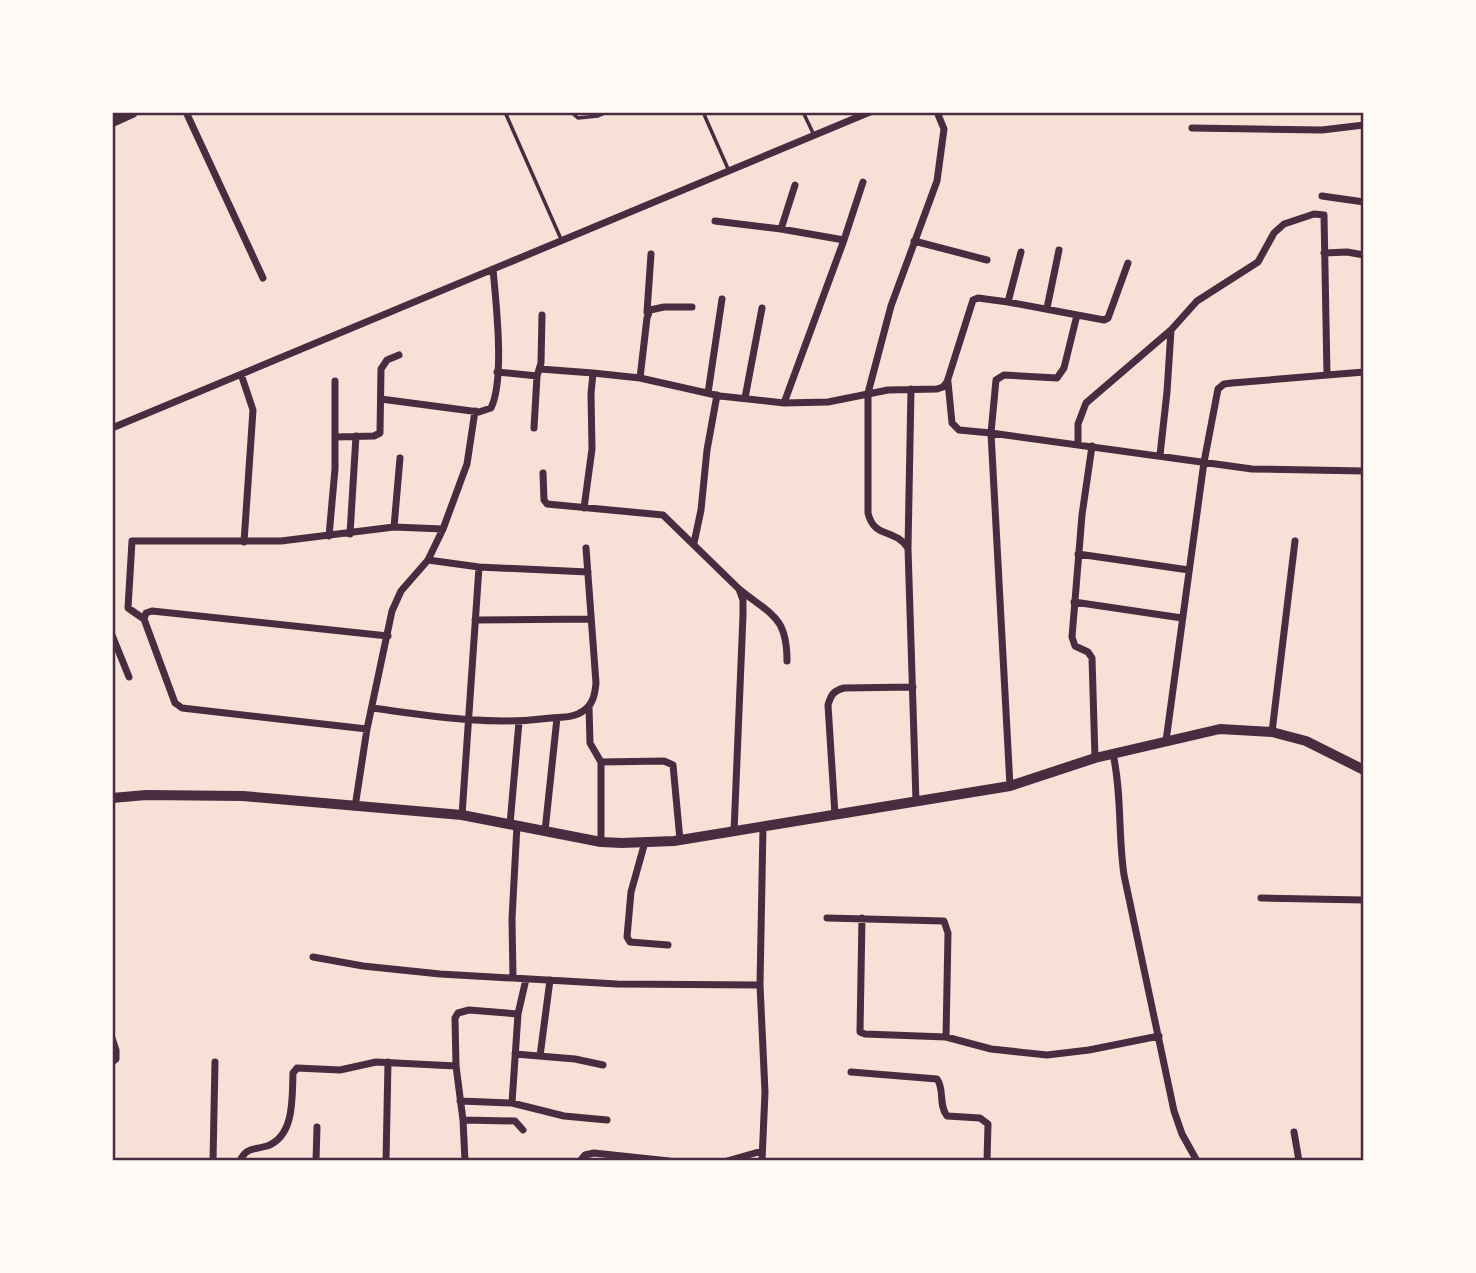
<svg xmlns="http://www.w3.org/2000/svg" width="1476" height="1273" font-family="Overpass,sans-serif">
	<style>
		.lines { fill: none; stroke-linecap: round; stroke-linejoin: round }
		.service { stroke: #4a2c40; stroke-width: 3.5 }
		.minor { stroke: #4a2c40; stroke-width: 7 }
		.tertiary { stroke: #4a2c40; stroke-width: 10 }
		.trunk { stroke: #4a2c40; stroke-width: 12 }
		.neatline { fill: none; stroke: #4a2c40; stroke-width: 2.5 }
	</style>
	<rect width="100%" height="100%" fill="#f7e1d7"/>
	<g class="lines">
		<path class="service" d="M505,112L561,239
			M571,112L578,118L598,116L607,112
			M703,112L729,171
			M803,112L814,135"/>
		<path class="minor" d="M186,112L263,278
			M1192,128L1322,130L1364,125
			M1322,196L1364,202
			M715,221L781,229L844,240L784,403
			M781,229L795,185
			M844,240L863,182
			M914,241L987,260
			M1324,253L1347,252L1364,255
			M1008,302L1021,252
			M1047,308L1059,250
			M647,312L651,254
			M540,369L593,373
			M497,372L537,376L541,363L542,315
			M241,374L253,410L244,542
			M640,378L647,318L650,310L664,307H692
			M948,382L952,423L959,430L991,433L996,380L1004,375L1057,378L1064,368L1077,315
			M708,393L722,299
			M745,398L762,308
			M381,399L479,412L491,408C505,379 496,303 493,269
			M112,428L870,112
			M534,428L537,376
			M335,437L374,436L380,433L381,369L387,360L399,355
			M1078,445V424L1086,403L1171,330
			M1092,446L1082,515L1072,637L1075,646L1088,652L1092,658L1095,758
			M1160,455L1167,392L1171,330L1197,301L1258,262L1274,233L1284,224L1314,214L1324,215L1327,375
			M543,473L544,500L547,504L663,515L739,589L743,600V615L734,832
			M584,508L592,449L591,394L593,373L640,378L720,396L784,403L828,402L888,390L937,389L943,387L947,382L973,300L978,298L1008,302L1104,320L1108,318L1128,263
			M394,527L400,458
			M350,534L356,436
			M329,536L335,469V381
			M694,543L701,510L707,450L717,395
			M908,548L911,389
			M1078,554L1189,570
			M428,560L479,567L588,572
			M739,589C771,615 787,616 787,661
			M1074,602L1182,618
			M144,619L128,608L132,541H281L394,527L443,529
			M475,620L591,619
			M112,635L129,677
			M589,706L590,743L601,762V842
			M372,708C432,716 490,726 551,718C561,717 574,718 583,711C593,705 595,694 596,683L586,548
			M367,729L182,708L175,703L144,619L146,613L152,611L388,636
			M1272,732L1295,541
			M1166,741L1204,462L1218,389L1224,384L1232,383L1364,372
			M1113,754C1122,794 1118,835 1124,875L1174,1111L1182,1134L1197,1161
			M601,762L664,761L673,765L680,840
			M1010,786L991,433L1252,469L1364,471
			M916,801L908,548C895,528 874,539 868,513V393L891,306L937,181L944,129L937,112
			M355,807L367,729L392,611L401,591L428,560L443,529L467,464L475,411
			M462,815L479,567
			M835,815L828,705C831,695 833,691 844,688L913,687
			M510,824L519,722
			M545,831L557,718
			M645,842L631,892L627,937L630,942L668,945
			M1261,898L1364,900
			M827,918L944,921L948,933L946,1037
			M862,918L860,1032L865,1034L946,1037L991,1049L1047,1055L1089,1050L1159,1036
			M313,957L363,966L440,974L617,984L760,985
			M513,978L512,919L517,825
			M112,1038L116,1050V1059L112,1062
			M515,1054L575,1059L603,1065
			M540,1056L550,980
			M851,1072L937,1079C945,1090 938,1104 947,1116L980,1118L988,1124L987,1161
			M460,1101L512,1103L564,1116L607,1120
			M512,1103L518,1014L526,979
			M463,1120L515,1121L523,1130
			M1294,1132L1299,1161
			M213,1161L215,1062
			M240,1161C246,1147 254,1150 267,1146C295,1136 292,1097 293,1073L297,1068L340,1070L376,1062L456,1066
			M316,1161L317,1127
			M386,1161L388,1062
			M465,1161L463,1120L456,1066L455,1018L458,1013L469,1010L518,1014
			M580,1161L585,1155L594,1153L669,1161
			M727,1161L762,1151
			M762,1161L765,1092L760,985L763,827"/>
		<path class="tertiary" d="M112,798L146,795L243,796L462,815L601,842L622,843L674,841L1010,786L1095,758L1220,729L1272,732L1306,741L1364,770"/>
		<path class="trunk" d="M112,121L132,112"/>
	</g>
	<rect width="1476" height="1273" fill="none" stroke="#fffaf5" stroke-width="228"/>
	<rect x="114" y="114" width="1248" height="1045" class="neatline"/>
</svg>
